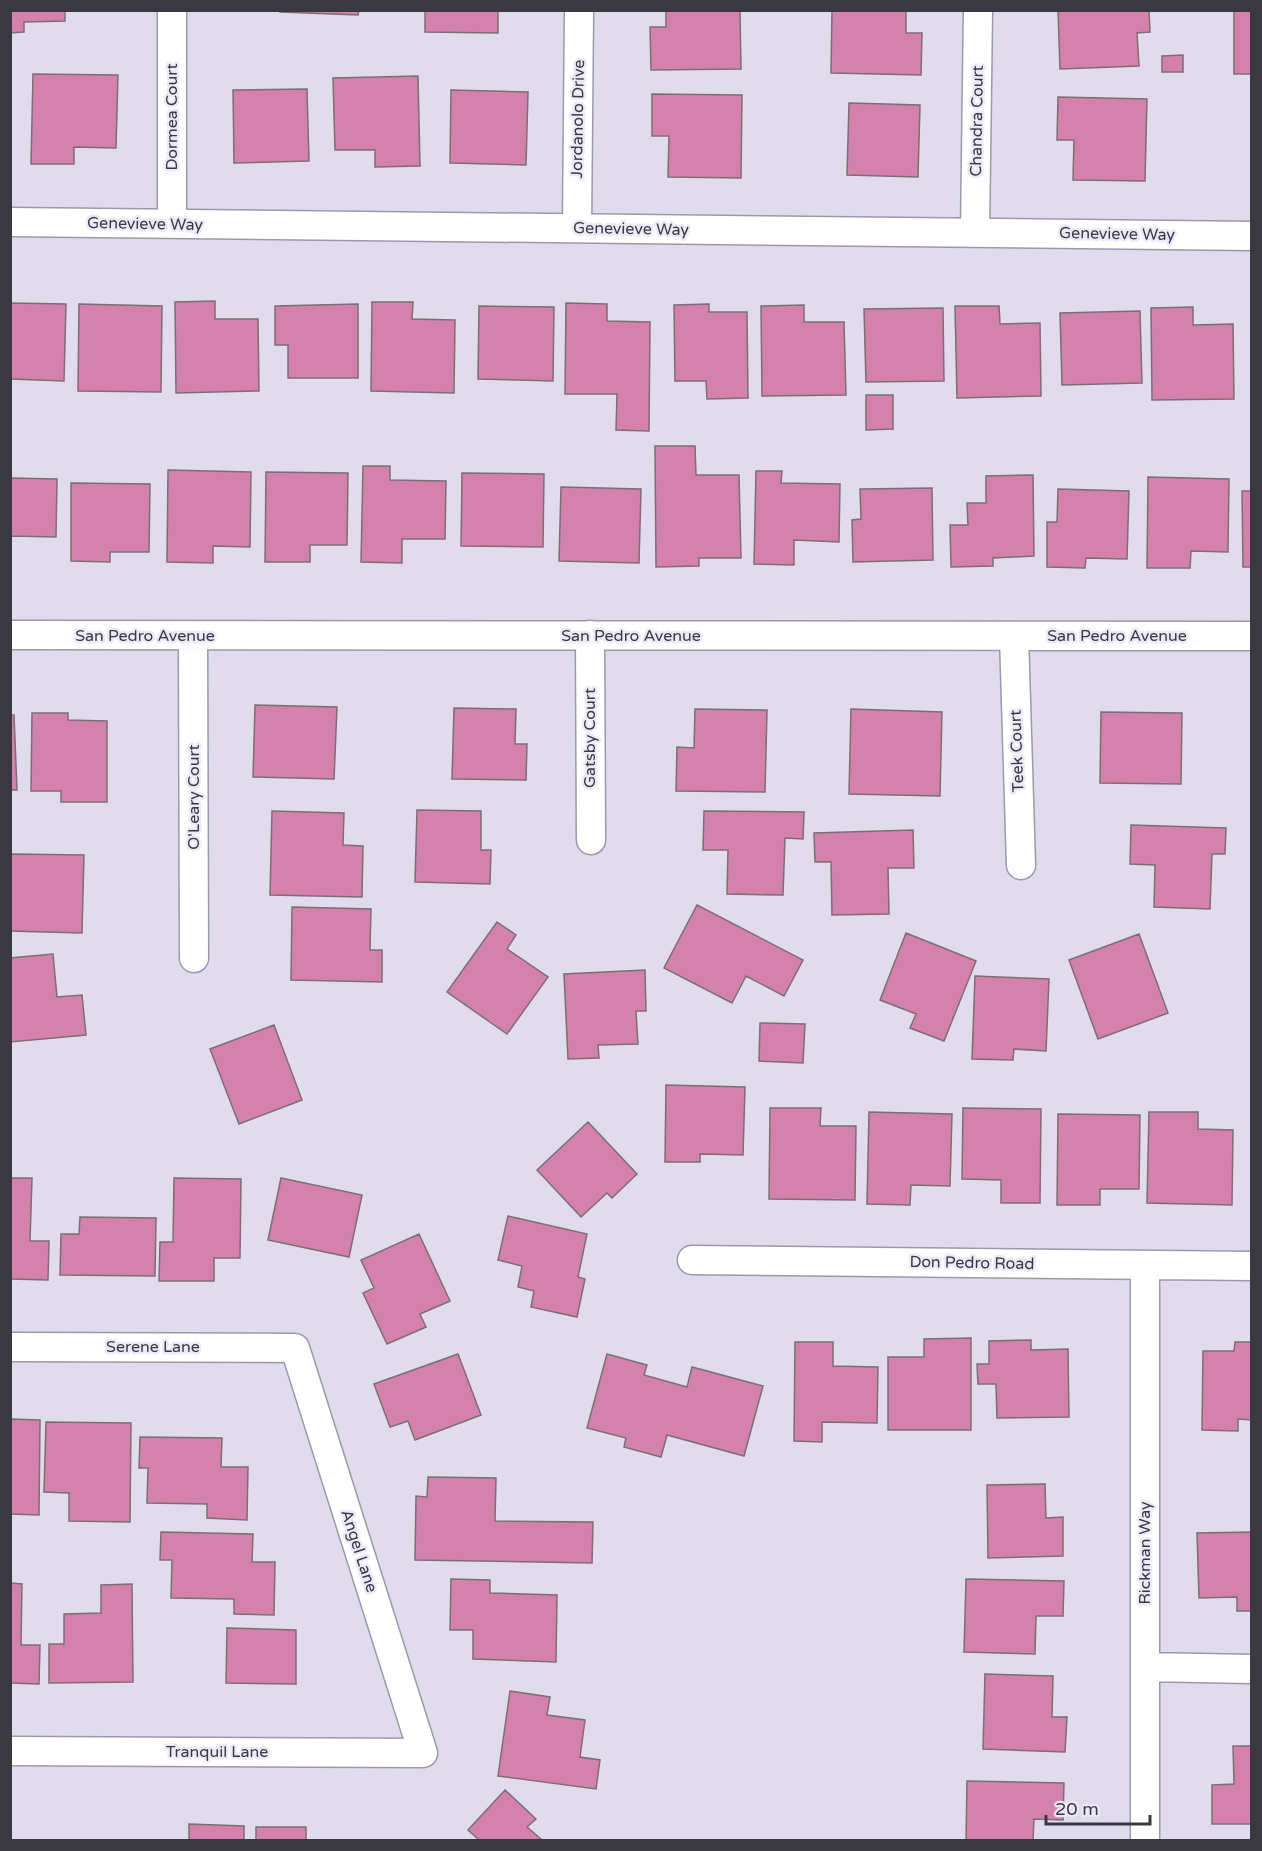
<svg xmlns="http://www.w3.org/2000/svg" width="1262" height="1851" font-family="'Varela Round',sans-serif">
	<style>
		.building { fill: #d581ae; stroke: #7d6d75; stroke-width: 1.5 }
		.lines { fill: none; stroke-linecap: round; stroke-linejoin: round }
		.minor-casing { stroke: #9d99a9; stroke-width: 31 }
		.minor { stroke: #fff; stroke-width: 28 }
		.labels { text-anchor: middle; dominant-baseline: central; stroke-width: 5; stroke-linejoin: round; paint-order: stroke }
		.street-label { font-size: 16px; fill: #3a393f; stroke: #ede9fa }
	</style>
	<rect width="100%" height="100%" fill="#e0dced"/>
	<path class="building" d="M10,10H65V21L24,22V32L10,33Z
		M280,10H359L358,15L280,12Z
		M425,10H498V33L425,32Z
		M666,10H740L741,69L651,70L650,27H666Z
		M832,10H906V33H922L921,75L831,73Z
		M1058,10H1149L1150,32L1137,33L1139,66L1060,69Z
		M1234,10H1252V74H1234Z
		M1183,55V72H1162V56Z
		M33,74L118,75L116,148L74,147V164H31Z
		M418,76L420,166L375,167V150H335L333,78Z
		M307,89L309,161L234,163L233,90Z
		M451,90L528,92L526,165L450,163Z
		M652,94L742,95L741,178L668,177L669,136H652Z
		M1058,97L1147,99L1145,181L1073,180L1074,140H1057Z
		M849,103L920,105L918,177L847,175Z
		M215,301V319H258L259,391L176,393L175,302Z
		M372,302H413L412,319L455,320L454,393L371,391Z
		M10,303L66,304L64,381L10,379Z
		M566,303L607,304V321L650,322L649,431L616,430L617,394H565Z
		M79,304L162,306L161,392L78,391Z
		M358,304V378H288V345H275V306Z
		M709,304V312H747L748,398L707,399L706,381H675L674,305Z
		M804,305V322H844L846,395L762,396L761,306Z
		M479,306L554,307L553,381L478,379Z
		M955,306H999L1000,324L1040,323L1041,396L957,398Z
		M1193,307V325L1233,324L1234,399L1152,400L1151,308Z
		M943,308L944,381L866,382L864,309Z
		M1140,311L1142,383L1062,385L1060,313Z
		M866,395H893V429L866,430Z
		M655,446H695L696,475H739L741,558H699V566L656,567Z
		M363,466H390V480L446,481L445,539H402V563L361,562Z
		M168,470L251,472L250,547L213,546V563L167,562Z
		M756,471H782L781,483L840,484L839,542L794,540V565L754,564Z
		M266,472L348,473L347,545H310V562H265Z
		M462,473L544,474L543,547L461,546Z
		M1033,475L1034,556L993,558V566L951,567L950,525H968L967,503H986V476Z
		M1148,477L1229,479L1228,552L1191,551L1190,568H1147Z
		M10,478L57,479L56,537L11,536V560Z
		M71,483L150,484L149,552H110V562L71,561Z
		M561,487L641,489L639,563L559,561Z
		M932,488L933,560L853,562L852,520L861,519L860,489Z
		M1058,489L1129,491L1127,559L1086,558L1085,568L1047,567V522H1057Z
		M1242,491H1252V567H1243Z
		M255,705L337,707L334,779L253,777Z
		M454,708L516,709L515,744H527L526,780L452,779Z
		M695,709L767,710L765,792L676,791L677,747L694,748Z
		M851,709L942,712L940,796L849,794Z
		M1101,712L1182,713L1181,784L1100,783Z
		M32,713H68V720L107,721V802H61V791H31Z
		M10,715H14L17,790H10Z
		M417,810L481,811V850H491L490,884L415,882Z
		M272,811L344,813L343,845L363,846L362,897L270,895Z
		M704,811L804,812L803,839L785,838L783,895L727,894L728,850H703Z
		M1131,825L1226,828L1225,854H1212L1210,909L1154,907L1155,865L1130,864Z
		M913,830L914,868H888L889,914L832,915L831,862H815L814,833Z
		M11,854L84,855L82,933L10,931Z
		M697,905L803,960L784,996L746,976L732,1003L664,968Z
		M292,907L371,909L370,950H382V982L291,980Z
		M497,922L516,935L507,949L548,977L507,1034L447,992Z
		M906,933L976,961L944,1041L910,1028L916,1014L880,1000Z
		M1139,934L1168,1013L1098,1039L1069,960Z
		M53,954L57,997L82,995L86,1035L10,1042V958Z
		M645,970L646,1011H636L638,1044L598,1045L599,1058L568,1059L564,974Z
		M975,976L1049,979L1046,1051L1014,1049L1013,1060L972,1059Z
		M760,1023L805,1024L803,1063L759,1061Z
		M274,1025L302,1100L239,1124L210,1049Z
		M666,1085L745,1087L743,1155L700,1154V1162H665Z
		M770,1108H821L820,1126H856L855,1200L769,1199Z
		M963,1108L1041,1109L1040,1203H1001V1180L962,1179Z
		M869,1112L952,1114L950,1186L911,1185L910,1205L867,1204Z
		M1149,1112H1198V1129L1233,1130L1232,1205L1147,1203Z
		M1058,1114L1140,1115L1139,1189H1100V1205H1057Z
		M588,1122L637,1174L612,1198L607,1193L581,1217L537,1170Z
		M10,1178H32L30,1241H49L48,1280L10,1279Z
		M174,1178L241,1179L240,1258H214V1281H159L160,1242H173Z
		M281,1178L362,1195L349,1257L268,1240Z
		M508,1216L587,1234L578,1277L585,1279L577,1317L531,1307L534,1291L518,1287L522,1266L498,1260Z
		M80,1217L156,1218L155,1276L60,1275L61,1234H79Z
		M419,1234L450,1301L420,1314L426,1327L387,1344L363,1293L374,1288L361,1260Z
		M971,1338V1430H888V1357H924V1339Z
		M1031,1340V1350L1068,1349L1069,1417L997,1418L996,1384H978L977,1364H989V1341Z
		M795,1342H833V1366L878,1367L877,1423L822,1422V1442L794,1441Z
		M1235,1342H1252V1420L1238,1419V1431L1202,1430L1203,1351H1234Z
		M458,1354L481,1415L415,1440L408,1421L390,1427L374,1384Z
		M607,1354L647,1365L644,1375L687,1387L692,1367L763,1386L744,1456L667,1435L661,1457L624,1447L626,1438L587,1428Z
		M10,1419L40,1420L39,1515L10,1514Z
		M46,1422L131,1423L130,1522L69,1521V1493L44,1492Z
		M140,1437L222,1438L221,1467H248L247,1520L207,1518V1504L147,1503L148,1468H139Z
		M428,1477L496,1478L495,1521L593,1522L592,1563L415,1560L416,1496L427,1497Z
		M1045,1484L1046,1518L1063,1517V1556L988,1558L987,1485Z
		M161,1532L253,1534L252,1562H275L274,1615L234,1614V1599L171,1598L172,1560H160Z
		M1252,1532V1611H1237V1597L1199,1598L1197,1533Z
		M451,1579L490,1580V1593L557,1595L556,1662L473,1659V1630H450Z
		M966,1579L1064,1581L1063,1616H1036L1035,1654L964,1652Z
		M10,1583L22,1584L21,1645H40L39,1684L10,1683Z
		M132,1584L133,1682L49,1683V1644H64V1614L101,1613V1585Z
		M227,1628L296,1630V1684L226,1683Z
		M985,1674L1053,1676L1052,1717H1067L1065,1752L983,1749Z
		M510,1691L550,1697L547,1715L585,1720L580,1757L600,1760L596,1789L498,1776Z
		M1233,1746H1252V1824H1212V1785L1234,1784Z
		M967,1781L1064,1783L1063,1820L1034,1819L1033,1840H966Z
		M505,1790L536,1819L527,1827L542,1840H479L468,1830Z
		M189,1824L244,1826V1840H189Z
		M256,1827H306V1840H256Z"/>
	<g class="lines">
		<defs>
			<path id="minor" d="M172,10V224
				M10,222L1252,236
				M577,228L579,10
				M975,232L978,10
				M10,635L1252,636
				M590,635L591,840
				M193,636L194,958
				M1014,636L1021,865
				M692,1260L1252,1266
				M10,1347L295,1348L423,1753L10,1751
				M1145,1667L1252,1669
				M1145,1840V1265"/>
		</defs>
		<use href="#minor" class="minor-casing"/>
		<use href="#minor" class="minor"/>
	</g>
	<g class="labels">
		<g class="street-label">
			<text transform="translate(172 117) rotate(-90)">Dormea Court</text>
			<text transform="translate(578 119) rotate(-89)">Jordanolo Drive</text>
			<text transform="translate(977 121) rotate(-89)">Chandra Court</text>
			<text transform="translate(145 224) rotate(1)">Genevieve Way</text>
			<text transform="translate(631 229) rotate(1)">Genevieve Way</text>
			<text transform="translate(1117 234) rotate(1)">Genevieve Way</text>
			<text x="145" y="636">San Pedro Avenue</text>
			<text x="631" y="636">San Pedro Avenue</text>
			<text x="1117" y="636">San Pedro Avenue</text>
			<text transform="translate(590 738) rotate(-90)">Gatsby Court</text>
			<text transform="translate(1017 751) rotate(-92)">Teek Court</text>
			<text transform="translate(194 797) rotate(-90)">O'Leary Court</text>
			<text transform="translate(972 1263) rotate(1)">Don Pedro Road</text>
			<text x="153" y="1347">Serene Lane</text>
			<text transform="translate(359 1551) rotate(72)">Angel Lane</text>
			<text transform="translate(1145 1553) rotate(-90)">Rickman Way</text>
			<text x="217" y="1752">Tranquil Lane</text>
		</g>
	</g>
	<rect width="1262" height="1851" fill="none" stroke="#3a393f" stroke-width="24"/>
	<path d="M1046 1815v9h104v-9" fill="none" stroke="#3a393f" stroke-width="3"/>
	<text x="1055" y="1815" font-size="18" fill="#3a393f" stroke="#ede9fa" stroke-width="4.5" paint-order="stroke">20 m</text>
</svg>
